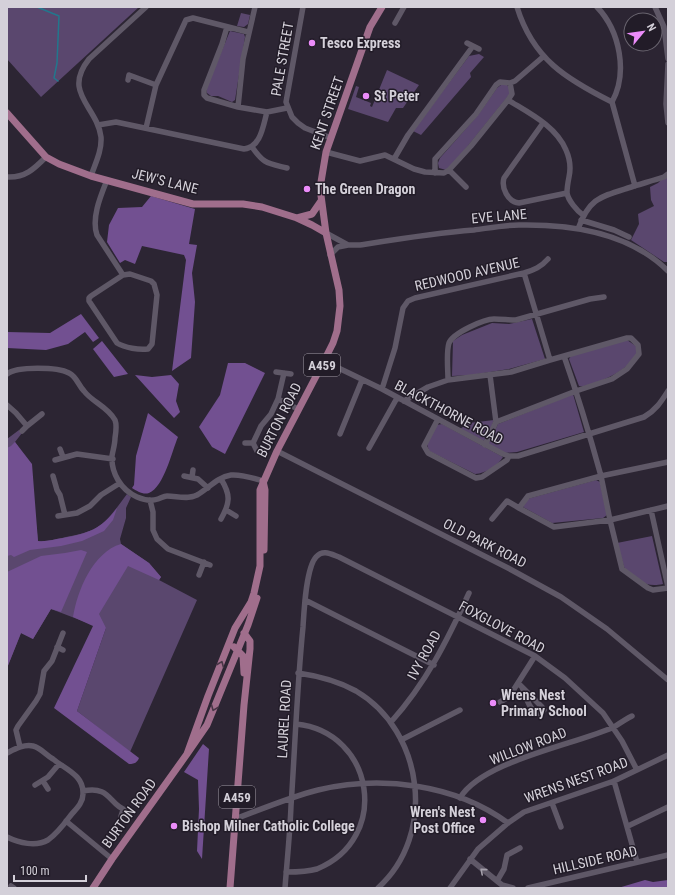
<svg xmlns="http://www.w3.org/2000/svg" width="675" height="895" font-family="'Roboto Condensed',sans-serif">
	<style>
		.green { fill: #5a476e }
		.forest { fill: #725091 }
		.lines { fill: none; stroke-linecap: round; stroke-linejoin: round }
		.stream { stroke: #22778d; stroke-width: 1.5 }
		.minor { stroke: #5f5867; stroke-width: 5.5 }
		.major { stroke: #a06e8c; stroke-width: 7 }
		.oneway { stroke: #483546 }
		.oneway2 { stroke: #a5a0ab }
		.poi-dot { fill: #ec8cfa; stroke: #221c28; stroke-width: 1.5 }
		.labels { text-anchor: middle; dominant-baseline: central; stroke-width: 3; stroke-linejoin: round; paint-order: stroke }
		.shield { fill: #221c28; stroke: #9f9aa4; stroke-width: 1 }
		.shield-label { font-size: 13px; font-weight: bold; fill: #d4d0d9 }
		.poi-label { font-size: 14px; font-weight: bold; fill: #d4d0d9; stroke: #221c28; text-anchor: start }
		.street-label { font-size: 14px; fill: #d4d0d9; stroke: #221c28 }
	</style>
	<rect width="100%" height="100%" fill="#2c2533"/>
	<path class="green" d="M7,7H139L41,97L7,59Z
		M241,13L250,15L248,24L244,27L237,26Z
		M230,31L244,34L245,37L235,100L232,102L218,96H211L207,93L206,89Z
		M479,54L484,57L470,73L471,77L421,135L413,131L469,56Z
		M387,70L419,85L403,108H396L388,122L348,109L356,86L359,87L356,97L371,103L370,106L372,107Z
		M501,85H507L510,89L509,95L450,168L446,170L439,168L438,163L440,158L478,115L497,88Z
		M668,173V262H664L631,240L639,224L638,214L654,206L651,200L650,187L658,183Z
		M532,319L545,359L509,369L471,375L452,376L453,341L462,335L492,323L509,324Z
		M627,340L636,346L638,352C629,368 614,376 597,382C591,384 585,387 579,386L569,359L571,356Z
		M573,394L584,432L517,452L504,453L488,444L498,424Z
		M494,420L487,438L483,441L460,429L469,423Z
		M442,424L503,457C497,467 486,473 475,474L429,451L427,444L437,425Z
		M19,430L22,433L15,442L29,463L38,541C47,542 57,539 66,537C102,531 106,522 127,494L131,497L126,508V518L120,539L121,544L149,563L161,577L159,580L197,600L130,752L77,711L106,628L93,625L51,609L33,639L21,633L7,668V439Z
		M596,480L600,482L607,515L603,518L552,523L523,507L527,499Z
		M652,536L663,584C645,588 639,580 625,570L617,543Z"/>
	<path class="forest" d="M151,196L195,209L189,244L197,245L192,273L195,302L191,358L172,371L186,260L184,255L142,246L135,264L125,260L120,263L107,242L109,225L118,208L142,207Z
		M81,314L99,338L93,342L85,332L68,344L46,350L7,348V332L50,333Z
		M102,341L128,374L114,377L93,349Z
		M228,363H245L265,373L225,454L212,447L199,427L220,395Z
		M135,375L152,377L171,375L179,384L176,401L180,412L174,418Z
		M148,413L178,437C172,451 164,487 149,493C143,495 137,491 132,488L134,485L136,456Z
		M15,442L32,464L38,541C46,542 55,539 63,538C89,533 100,530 117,508L113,520L104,531L82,541L61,546L30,550L14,557L11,555L7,556V448L11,446Z
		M121,544L149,563L161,577L159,580L128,566L99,614L106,628L77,711L139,758C137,763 134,764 129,764L54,708L93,626L73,617C77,591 93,552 121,544Z
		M81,550L87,552L61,612L51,609L33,639L21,633L7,668V572L41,556L65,553Z
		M203,744L209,749L202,859L197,851L199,809L198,780L184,772Z
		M645,880L653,882L668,880V888H618Z"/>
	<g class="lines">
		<path class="stream" d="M37,7L59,16L57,63L54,78L58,81"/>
		<path class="minor" d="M303,7L286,102L292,117L298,123L305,128L331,138
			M517,7C533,59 566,79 612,102
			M597,7C620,31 628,73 612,102
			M655,7L664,27L668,59
			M395,23L404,7
			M227,27L222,44L204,90V95L207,98L238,107L267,112L287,108
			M467,43L479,49
			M668,64L666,104L668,123
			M128,80L129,75L156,85
			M510,83L515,81L544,56
			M508,100C529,113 556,126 566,150C570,159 571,168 569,177C568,182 567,187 567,193C568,200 577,211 583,215
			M612,102L635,186
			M238,107L243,59L255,7
			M543,123L504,178C501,188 508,202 519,203L567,193
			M98,125L116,122L244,149C261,147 263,126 267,112
			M146,128L156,85L186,20L193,18L248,32
			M252,147C264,164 267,163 287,168
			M326,152L360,161L385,155L414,169L425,172L444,173L449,170L466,187
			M394,159L408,135L473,46
			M435,173V159L476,114L496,85L500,82L510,83L512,94L508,100L471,146L449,170
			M91,176C95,164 102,151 101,137C97,106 62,93 89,59L146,7
			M7,177C25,178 34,169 46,157
			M107,180C101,195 91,218 97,235L123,275L130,274L151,281L154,284L157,295L152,344L148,349C139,350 125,348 117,343L89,301V298L91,296L123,275
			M581,220L614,230L629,237
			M578,229C589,199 599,197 628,188C640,184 652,181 664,177L668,174
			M326,233L348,245H360C398,239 435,233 474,230C489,228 504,225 519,225C571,224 630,233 668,271
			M330,255L338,247L348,245
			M550,360L564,356
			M324,361L382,389L503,454L509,456H518L644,417C656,410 661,402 668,391
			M276,372L291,374
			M7,374C17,366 58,367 69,373C77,377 78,385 84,391C92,402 107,406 115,420C117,425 116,432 115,438C115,444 113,450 112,456C111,473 121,490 137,497C144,500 152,501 158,499C161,498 164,496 167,496C177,496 187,500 197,495C208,489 217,477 231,475C241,474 253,478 263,481
			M448,380C448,370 446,352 449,343C453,333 484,319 494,319C502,319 509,320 516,320L590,299L604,297
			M382,389L395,348L403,308L408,301L415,298L524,273C534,270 541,267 548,259
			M278,399L298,409
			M404,401L428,387L448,380L511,372L550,360L524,273
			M7,405L16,413L27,426L42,414
			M438,419L425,444L424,446L428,453L476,478L482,477L507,460L509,456
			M496,422L576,391L612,379L627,369L639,354L638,345L631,338H627L564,356C578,396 590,436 601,476L668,462
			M22,431L27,426
			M340,434L362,380
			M245,443H253L257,451
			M253,443L261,426L271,414L278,399L284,373
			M485,445L496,422L490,375
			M369,448L397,398
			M60,449L63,457
			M277,451L508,568L561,597L607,629L668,680
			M55,460L77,454L113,459
			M53,476L57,490L60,495L65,515
			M184,476L198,479L208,488
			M601,476L610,520L554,527L519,508L528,496Z
			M192,477L193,470
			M150,500L153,512V530L157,539L168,549L210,565
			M668,506L610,520L622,569L648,588L653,590L668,588
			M226,510L236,516
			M651,510L668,587
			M58,516L77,513L90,506L101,495L120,483
			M221,519C230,503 231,495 221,479
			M492,519L507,501L519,508
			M199,575L204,562
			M305,600L434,665
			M57,647L63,650
			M298,673C319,676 338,681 356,691C424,731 437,835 378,888
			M518,683L542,707L544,710L538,714C529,709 526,697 522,687
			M500,702L509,697L535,656
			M391,722C426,683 447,641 469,593
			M401,740L460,710
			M20,747L16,730L18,726L36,701L40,694L44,671L52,661L63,633
			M7,753C15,749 24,744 33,746C41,748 46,755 53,759C65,769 84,775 83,794C83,803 76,809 71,815C65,823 57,834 48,840C36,847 19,843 7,837
			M43,781L48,789
			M614,781L637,862
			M35,785L48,777L59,764
			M83,791C112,785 108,806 130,812
			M460,798C482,761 574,745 614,727C620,723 626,719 632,716
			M552,803L561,827
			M121,816L123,810
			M235,819C262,809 290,797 318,790C381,775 455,784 508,823
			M66,821L112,859
			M628,826L668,807
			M470,859L497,881L502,885L513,888
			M286,872C296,872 307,872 317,869C391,839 375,732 296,724
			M497,881L504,869L507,855L520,848
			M11,886L14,888
			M285,888C287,861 290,833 291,806C295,747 297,687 303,627C304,611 306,568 316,557C323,549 331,554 339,557L535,656L565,678L603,713L622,741L637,770
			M450,888L478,849L508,823L524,812L614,781L668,755
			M528,888L668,855"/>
		<path class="major" d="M7,113L46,157L59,164L91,176L193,204H243L262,207L297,218L312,225L326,233
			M297,218L312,214L321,201
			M263,481L265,490L264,550
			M234,647L243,656L244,673
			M187,754L208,696L235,628L251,602L254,593L260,566V490L277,451L324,361L333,343L337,331L340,306L339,290L326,233L320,188L326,152L370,27L382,7
			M93,888L112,859L187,754L207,725L248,625L257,598
			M230,888L244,705L250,649V641L244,633"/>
	</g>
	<defs><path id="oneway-chevron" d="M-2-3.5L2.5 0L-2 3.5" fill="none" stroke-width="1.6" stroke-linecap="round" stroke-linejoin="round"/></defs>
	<g class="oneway">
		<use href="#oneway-chevron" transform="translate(221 664) rotate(-68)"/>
		<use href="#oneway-chevron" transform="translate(214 708) rotate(112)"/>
	</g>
	<use class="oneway2" href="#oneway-chevron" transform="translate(483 871) rotate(-139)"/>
	<g class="poi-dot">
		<circle cx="312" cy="43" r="4"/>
		<circle cx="366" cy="96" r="4"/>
		<circle cx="307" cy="189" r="4"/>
		<circle cx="493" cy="703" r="4"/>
		<circle cx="483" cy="820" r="4"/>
		<circle cx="174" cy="826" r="4"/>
	</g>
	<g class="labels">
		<g class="shield">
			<rect x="304" y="354" width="36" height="22" rx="3"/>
			<rect x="219" y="786" width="36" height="22" rx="3"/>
		</g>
		<g class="shield-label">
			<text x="322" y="365">A459</text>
			<text x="237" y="797">A459</text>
		</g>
		<g class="poi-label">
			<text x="320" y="43">Tesco Express</text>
			<text x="374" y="96">St Peter</text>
			<text x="315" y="189">The Green Dragon</text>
			<text x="501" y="695">Wrens Nest<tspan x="501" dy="16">Primary School</tspan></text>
			<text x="475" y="812" text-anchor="end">Wren's Nest<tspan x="475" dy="16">Post Office</tspan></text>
			<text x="182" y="826">Bishop Milner Catholic College</text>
		</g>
		<g class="street-label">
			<text transform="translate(282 59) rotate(-80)">PALE STREET</text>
			<text transform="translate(327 113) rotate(-71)">KENT STREET</text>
			<text transform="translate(165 181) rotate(14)">JEW'S LANE</text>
			<text transform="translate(499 216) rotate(-5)">EVE LANE</text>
			<text transform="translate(467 274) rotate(-13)">REDWOOD AVENUE</text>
			<text transform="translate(449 412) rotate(28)">BLACKTHORNE ROAD</text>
			<text transform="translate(279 420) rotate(-63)">BURTON ROAD</text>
			<text transform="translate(485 543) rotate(27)">OLD PARK ROAD</text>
			<text transform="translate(502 627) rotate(28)">FOXGLOVE ROAD</text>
			<text transform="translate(424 655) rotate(-61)">IVY ROAD</text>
			<text transform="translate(284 719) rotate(-87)">LAUREL ROAD</text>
			<text transform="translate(528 746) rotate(-21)">WILLOW ROAD</text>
			<text transform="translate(576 780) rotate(-20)">WRENS NEST ROAD</text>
			<text transform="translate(129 813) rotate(-54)">BURTON ROAD</text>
			<text transform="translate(595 860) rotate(-13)">HILLSIDE ROAD</text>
		</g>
	</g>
	<rect width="675" height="895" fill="none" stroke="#d4d0d9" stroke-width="16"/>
	<g transform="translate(643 32) rotate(61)"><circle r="19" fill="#221c28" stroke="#69646f"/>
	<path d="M0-3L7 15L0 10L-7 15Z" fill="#ec8cfa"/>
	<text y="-6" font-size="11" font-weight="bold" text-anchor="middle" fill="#d4d0d9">N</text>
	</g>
	<path d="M14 875v6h72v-6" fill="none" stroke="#d4d0d9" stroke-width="2"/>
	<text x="20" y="875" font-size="12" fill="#d4d0d9" stroke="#221c28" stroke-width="3" paint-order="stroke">100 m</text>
</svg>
